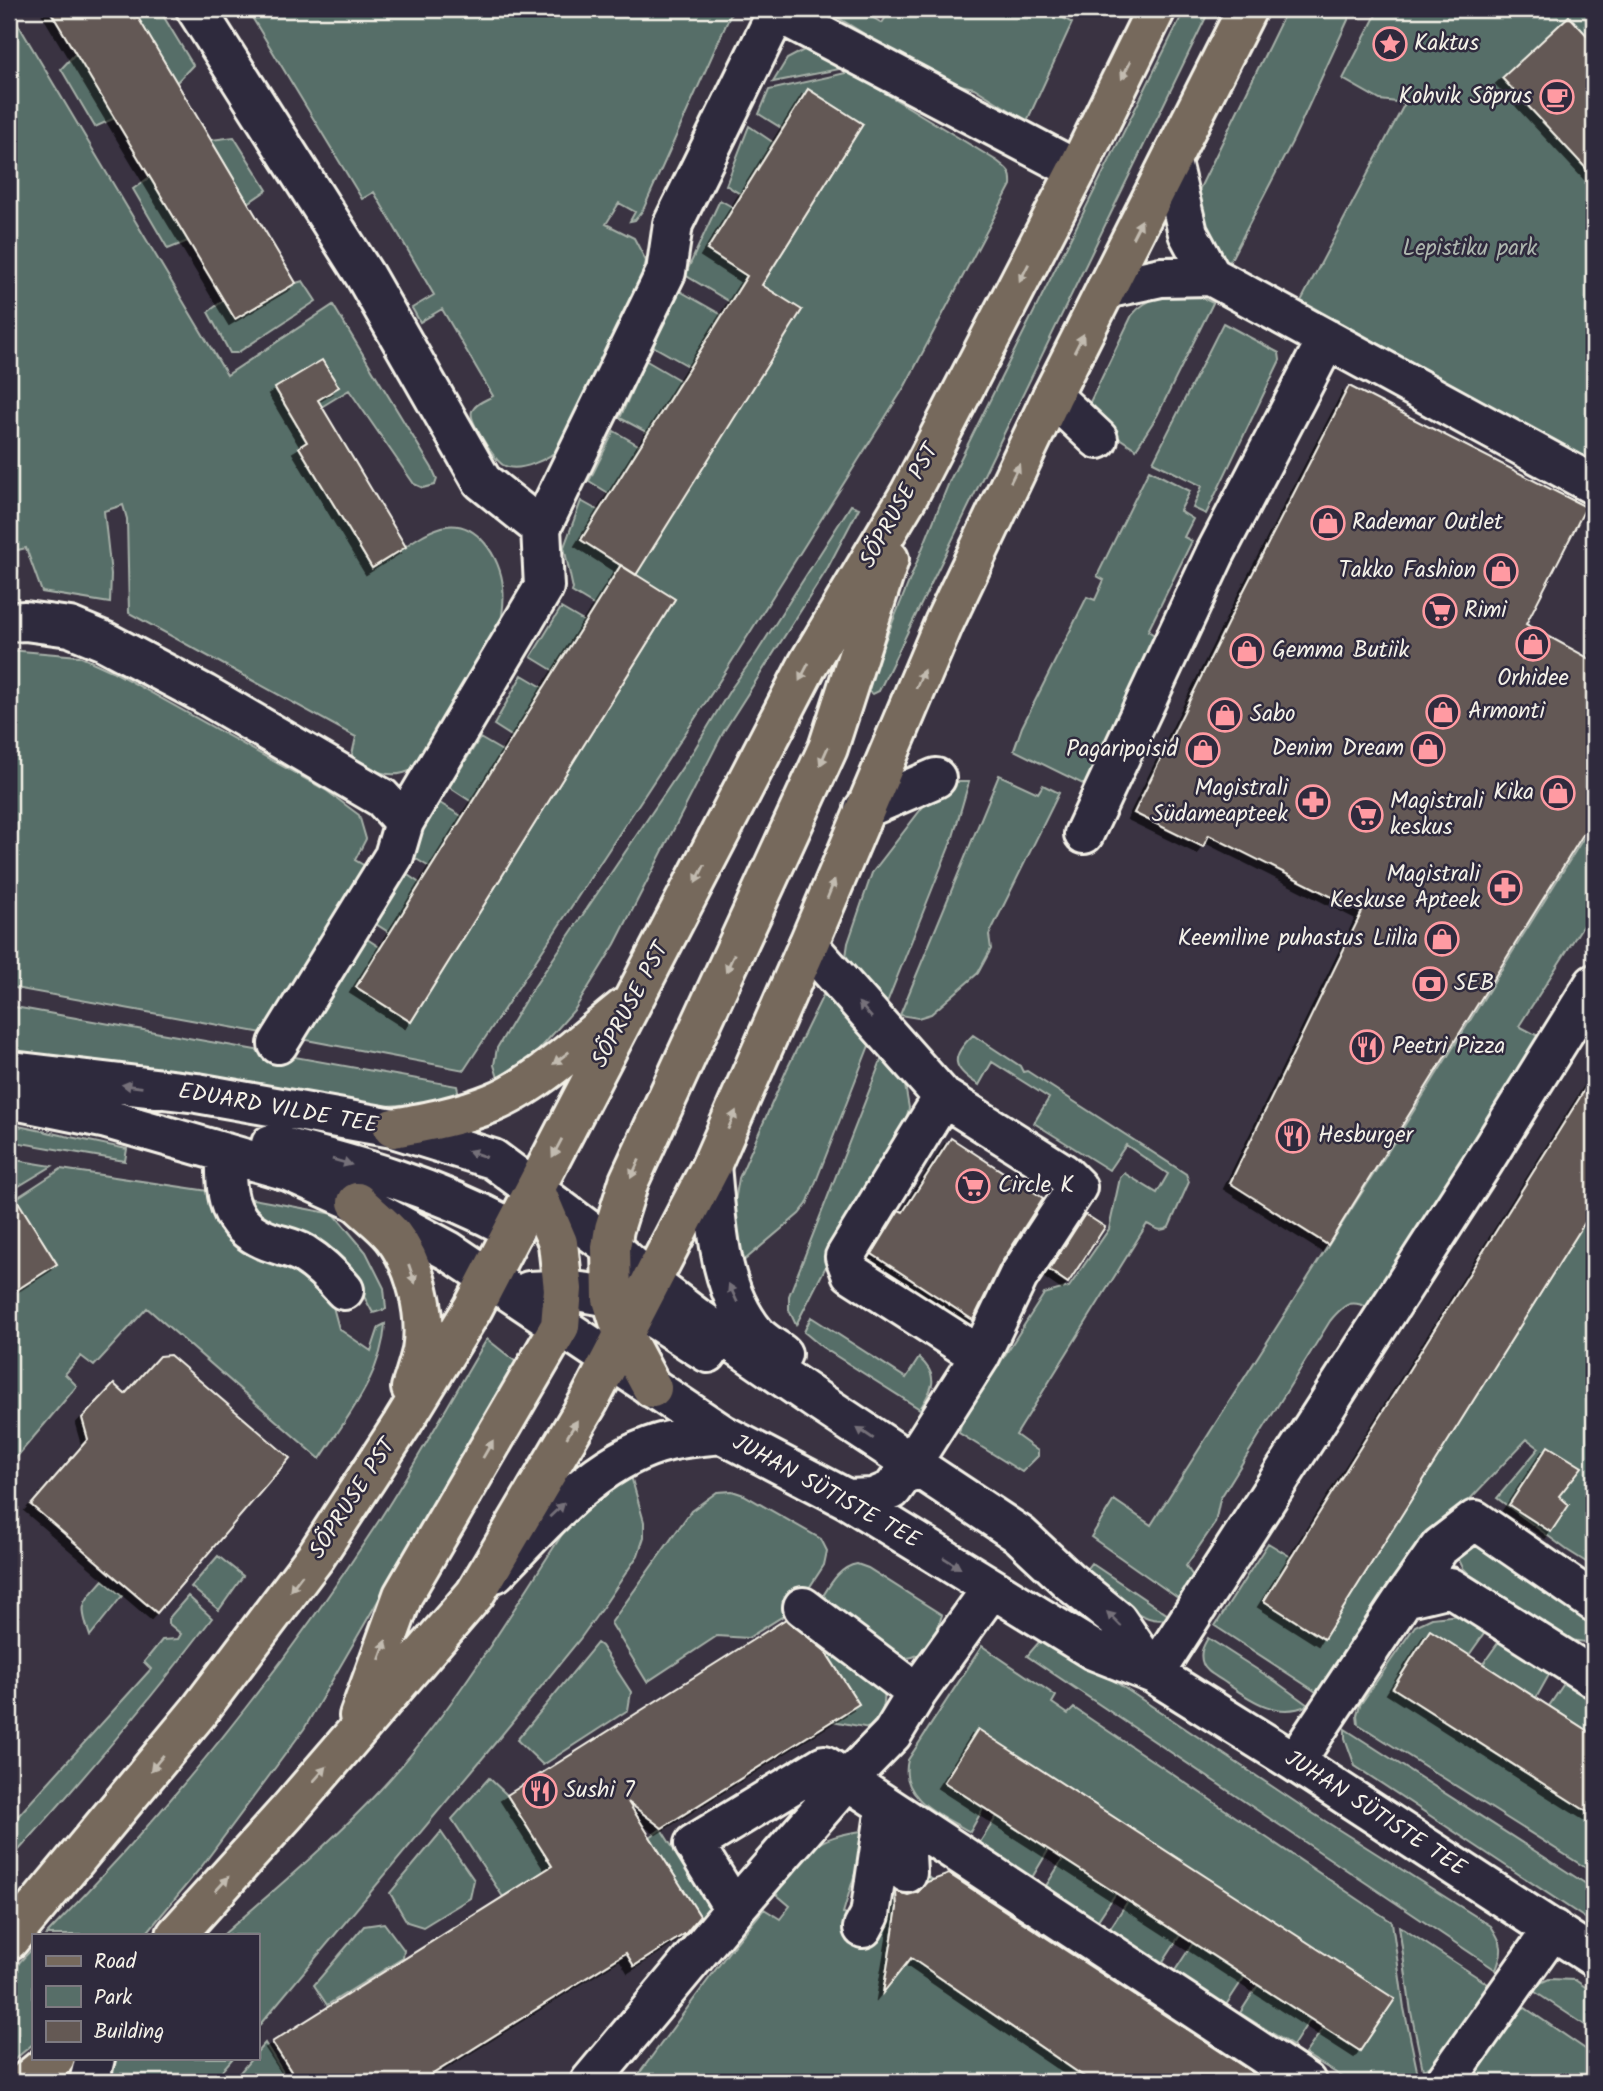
<svg xmlns="http://www.w3.org/2000/svg" width="1603" height="2091" font-family="Kalam,sans-serif">
	<style>
		.green { fill: #576e68; stroke: #a6b0a8; stroke-width: 2 }
		.building { fill: #645954; stroke: #f4f1e8; stroke-width: 2; filter: url(#shadow) }
		.lines { fill: none; stroke-linecap: round; stroke-linejoin: round }
		.minor-casing { stroke: #f4f1e8; stroke-width: 44 }
		.major-casing { stroke: #f4f1e8; stroke-width: 44 }
		.minor { stroke: #2f2a3d; stroke-width: 38 }
		.major { stroke: #76695c; stroke-width: 38 }
		.oneway { fill: #c2bbb0 }
		.oneway2 { fill: #747079 }
		.labels { text-anchor: middle; dominant-baseline: central; stroke-width: 5; stroke-linejoin: round; paint-order: stroke }
		.poi-label { font-size: 23px; fill: #f4f1e8; stroke: #2f2a3d; text-anchor: start }
		.park-label { font-size: 23px; fill: #adb6ae; stroke: #2f2a3d }
		.street-label { font-size: 23px; fill: #f4f1e8; stroke: #2f2a3d }
	</style>
	<defs>
		<filter id="shadow"><feDropShadow dx="-6" dy="6" stdDeviation="0" flood-color="#0009"/></filter>
	</defs>
	<rect width="100%" height="100%" fill="#3a3342"/>
	<filter id="ink" filterUnits="userSpaceOnUse"><feTurbulence type="fractalNoise" baseFrequency=".0143" numOctaves="2"/><feDisplacementMap in="SourceGraphic" scale="14" xChannelSelector="R" yChannelSelector="G"/><feConvolveMatrix kernelMatrix="1 2 1 2 8 2 1 2 1" color-interpolation-filters="sRGB"/></filter>
	<g filter="url(#ink)">
		<path class="green" d="M9,9L227,375L333,305L432,468L437,479L435,485L423,488L414,484L349,390L300,420L310,440L299,447L372,568C395,556 417,534 442,527C476,518 501,558 503,587C505,604 502,619 498,635L414,769C391,781 373,771 351,759L356,737L129,613L127,519L123,505L104,511L111,574L110,603L42,592L26,548L10,552L18,571L17,579L9,586Z
			M247,9H733L643,210L635,220L630,221L635,212L619,203L606,224L634,238L646,261L641,281L562,446C551,458 519,474 503,465C495,460 468,420 472,411C476,403 486,400 493,396L442,309L420,322L412,308L434,295L374,192L362,199Z
			M824,9H858L882,23L891,9H1061L1058,15L1072,23L1027,121L974,88L941,81Z
			M1185,9H1210L879,691L873,694L867,691L866,688L950,480Z
			M1287,9H1353L1293,140L1229,263L1220,255L1198,213L1199,190Z
			M1379,9H1594V462L1301,301L1405,103L1380,100L1343,79Z
			M162,14L193,65L176,83L138,18Z
			M804,50H813L844,68L773,82L787,59Z
			M76,53L115,118L95,127L61,69Z
			M850,72L997,161C1007,169 1012,171 1011,185L905,386L715,688L464,1070L296,1038L359,934L381,948L356,988L411,1022L675,599L636,575L762,285L863,124L808,89L783,129L759,114L769,90Z
			M749,126L774,143L742,195L726,185Z
			M234,137L267,190L248,203L211,140Z
			M150,177L188,241L168,249L133,189Z
			M720,200L734,208L707,250L747,276L730,302L685,275Z
			M303,281L316,301L237,353H230L208,312L224,300L235,319L296,283Z
			M678,290L722,315L690,367L653,346Z
			M1195,294L1213,303L1157,416L1136,449L1113,434L1089,404L1132,315C1150,294 1169,295 1195,294Z
			M1223,323L1279,353L1280,360L1206,514L1193,508L1202,486L1153,462Z
			M645,360L681,381L648,433L620,418Z
			M614,431L640,446L610,494L589,481Z
			M1149,470L1190,491L1180,511L1193,519L1184,537L1192,541L1148,631L1156,636L1087,786L1014,750L1022,727L1087,597L1095,600L1104,580L1097,576Z
			M581,501L599,511L581,540L621,565L595,606L572,592L573,589L564,547Z
			M851,505L859,508L826,571L724,731L615,944L575,1009L538,1051L498,1078L494,1065L497,1048L526,999L694,750L730,690L756,654Z
			M561,608L585,622L554,671L531,657Z
			M9,650L79,656L112,671L327,791L359,815L366,839L355,860L372,870L274,1035L9,987Z
			M522,675L544,688L513,737L494,725Z
			M480,738L504,752L472,802L449,787Z
			M999,775L1038,793L1043,785L1059,793L989,935L991,949L978,973L931,1014L918,1018L900,1015Z
			M942,782H969L953,837L884,1010L844,970L848,943L872,873Z
			M438,802L463,817L431,868L408,854Z
			M1594,821V908L1519,1026L1538,1036L1379,1311C1352,1301 1349,1298 1330,1321L1220,1499L1215,1523L1186,1566L1199,1585L1185,1603L1091,1537L1114,1500L1151,1525L1408,1120Z
			M399,869L421,884L390,933L368,919Z
			M826,989L870,1043L807,1204L799,1214L740,1264L734,1207L739,1178L787,1069Z
			M9,1006L457,1086L459,1095L423,1103L363,1108L9,1053Z
			M973,1035L1020,1066L1023,1072L1027,1071L1186,1174L1189,1182L1169,1227C1160,1233 1156,1228 1147,1224L1016,1435L1038,1451V1456L1022,1472L959,1433L961,1424L1044,1294L1069,1287L1109,1229L1120,1178L1124,1173L1157,1193L1168,1174L1126,1145L1109,1170L1034,1123L1049,1098L992,1062L979,1085C951,1068 950,1057 973,1035Z
			M882,1058L905,1085L909,1108L905,1123L867,1186L796,1325L789,1310V1296Z
			M9,1124L127,1149L125,1161L9,1141Z
			M9,1159L52,1166L9,1192Z
			M61,1169L208,1191L220,1227L257,1260L279,1261L304,1273L331,1299L339,1329L371,1351L379,1327L385,1324C382,1375 347,1417 320,1459L147,1308L94,1366L81,1356L65,1374L77,1386L9,1466V1295L57,1264L22,1209L9,1217V1203Z
			M242,1197L334,1214L366,1252L384,1288L386,1309L373,1313L356,1282L251,1215Z
			M1594,1208V1567L1567,1550L1497,1498L1539,1448L1527,1439L1397,1576L1321,1695L1215,1626L1268,1543L1291,1557L1264,1601L1324,1638Z
			M811,1317L906,1378L919,1358C940,1376 933,1388 920,1409L822,1347L804,1332Z
			M487,1339L516,1362L304,1729L202,1866L145,1935H46C169,1810 283,1669 378,1522C417,1462 451,1399 487,1339Z
			M631,1476L644,1522V1537L638,1555L605,1604L580,1639L496,1742L257,2028V1935H223C276,1888 332,1842 380,1790C456,1708 513,1609 574,1516L597,1494Z
			M732,1491L744,1495L821,1539L827,1551L824,1565L796,1608L748,1638L717,1636L647,1682L611,1623L691,1511L717,1492Z
			M1473,1542L1589,1617L1594,1625L1593,1637L1585,1642L1571,1640L1469,1574L1463,1568L1457,1556Z
			M218,1556L243,1576L219,1610L191,1587Z
			M1091,1563L1171,1617C1144,1631 1106,1588 1085,1571Z
			M857,1564L868,1568L942,1615C936,1636 922,1666 897,1656L819,1602C829,1587 838,1567 857,1564Z
			M103,1580L122,1596L90,1636C79,1603 81,1605 103,1580Z
			M188,1596L212,1618C148,1703 80,1783 9,1861V1826L151,1669L144,1662L162,1640L178,1639L181,1634L168,1623V1619Z
			M1459,1615L1486,1631L1469,1655L1394,1688L1594,1816V1873L1358,1724L1357,1715L1360,1705L1415,1626L1432,1618Z
			M1045,1635L1306,1809L1491,1926C1503,1944 1504,1950 1496,1970L1027,1656Z
			M1208,1638L1275,1681L1308,1705C1276,1720 1248,1698 1223,1681C1216,1676 1206,1672 1203,1664C1199,1654 1203,1646 1208,1638Z
			M1500,1640L1550,1673L1536,1698L1483,1664Z
			M597,1643L601,1646L631,1692L628,1710L543,1765L517,1740Z
			M821,1644L884,1690C886,1708 881,1715 869,1728L832,1721L859,1704Z
			M982,1646L1056,1696L1052,1703L1068,1714L1074,1708L1392,1922L1404,2008L1418,2075L1414,2082H1351L1305,2054L1324,2027L1360,2051L1391,2004L984,1807L970,1832C943,1816 898,1799 908,1760Z
			M1565,1682L1594,1700V1735L1549,1706Z
			M1345,1729L1594,1889V1924L1355,1766L1345,1738Z
			M489,1778L507,1795L552,1866L503,1897L452,1819Z
			M997,1816L1049,1849L1030,1881L977,1847Z
			M661,1829L710,1907L704,1922L650,1837Z
			M868,1830L843,1913L874,1936L894,1888L891,1873H920L943,1885L953,1872L1294,2082H633L730,1950L764,1909L780,1919L790,1906L776,1894C805,1850 813,1837 868,1830Z
			M441,1832L474,1880L470,1898L423,1927L407,1922L390,1893Z
			M1063,1859L1116,1893L1096,1923L1044,1889Z
			M1128,1901L1180,1935L1162,1963L1109,1930Z
			M384,1923L404,1950L403,1958L327,2005L314,1985L364,1926Z
			M1399,1926L1488,1984L1444,2060L1423,2070L1411,2012Z
			M1193,1943L1245,1976L1226,2005L1174,1972Z
			M33,1948V2044L9,2064V1973Z
			M1549,1979L1575,1980L1594,1993V2031L1529,1988Z
			M1258,1985L1310,2019L1293,2046L1240,2013Z
			M1518,2003L1594,2055V2082H1460Z
			M265,2043L289,2082H232L252,2058H257V2052Z
			M112,2058H233L212,2082H105Z"/>
		<path class="building" d="M49,9H133L296,283L235,319Z
			M1569,16L1594,43V177L1502,78Z
			M808,89L863,124L762,285L802,310L636,575L581,540L747,276L707,250Z
			M322,360L339,387L318,400L406,547L372,568L299,447L307,442L275,388Z
			M1349,386L1586,507L1526,624L1594,661V817L1328,1245L1230,1183L1362,912L1209,835L1203,847L1134,813L1242,594Z
			M621,565L675,599L411,1022L356,987Z
			M1594,1075V1208L1324,1639L1264,1601Z
			M951,1138L1043,1198L1000,1265L973,1320L872,1254L899,1210L903,1212Z
			M9,1187L57,1264L9,1295Z
			M1085,1214L1105,1227L1068,1283L1049,1270Z
			M170,1355L290,1458L157,1613L31,1505L88,1439L82,1418L114,1384L125,1394L159,1356Z
			M1548,1446L1582,1467L1559,1496L1569,1505L1551,1532L1509,1505Z
			M786,1619L825,1651L859,1704L662,1828L628,1802L700,1916L686,1933L634,1966L626,1953L420,2082H298L272,2042L552,1866L507,1795Z
			M1430,1630L1594,1735V1816L1393,1688Z
			M978,1729L1395,1999L1360,2051L944,1782Z
			M949,1874L1267,2082H1092L911,1958L883,1993L897,1908L896,1891L908,1895L918,1892L927,1882Z"/>
		<g class="lines">
			<defs>
				<path id="minor" d="M196,9L365,276L482,481L541,528
					M1171,162L1188,233L1211,276
					M1106,289L1161,277L1211,276L1594,485
					M1052,396L1098,439
					M9,622L25,621L70,627L104,641L204,694L382,798L404,822L544,587L541,528L666,272L673,224L777,12L1077,170
					M864,809L936,778
					M1084,834L1215,554L1327,339
					M808,945L943,1097L1063,1173L1077,1187L1018,1277L980,1356L911,1464L892,1490L873,1498L847,1499
					M278,1044L394,856L404,822
					M9,1073L12,1071L197,1093L393,1128L493,1159L611,1247L650,1282L696,1317L818,1401L1020,1535L1069,1581L1117,1620L1154,1674
					M943,1097L845,1257L851,1273L980,1356
					M9,1099L107,1119L288,1171L357,1202L449,1251L722,1434L847,1499L1093,1650L1154,1674L1295,1762L1594,1957
					M271,1144C357,1165 436,1188 514,1230
					M226,1153C225,1186 225,1220 259,1237C273,1245 290,1246 304,1254C320,1264 332,1276 344,1290
					M711,1166C717,1223 717,1287 756,1334C763,1342 774,1348 782,1354
					M529,1291C557,1289 587,1290 614,1299C648,1311 678,1335 708,1353
					M495,1573C545,1523 596,1458 669,1441C686,1437 704,1436 722,1434
					M1404,1598L1440,1547L1475,1520L1594,1602
					M803,1607L917,1693
					M1154,1674L1483,1163L1594,984
					M1295,1762L1404,1598L1450,1587L1594,1678
					M904,1818L907,1873
					M737,1906L728,1899L694,1844L824,1765L1306,2082
					M863,1928L870,1915L886,1807
					M89,2082L95,2058
					M590,2082L737,1906L847,1780L892,1734L917,1693L992,1588
					M1445,2082L1553,1929"/>
				<path id="major" d="M393,1128C427,1122 460,1116 492,1103C537,1085 586,1038 624,1008
					M357,1202C368,1213 382,1223 393,1236C416,1265 428,1315 422,1351C419,1363 415,1376 411,1388
					M652,1388L623,1334L612,1299L611,1247L614,1229L629,1181L828,748L889,559
					M359,1716L403,1595L560,1326L563,1289L558,1243L535,1189
					M176,1935L288,1811L475,1594L589,1401L711,1166L808,945L944,623L1052,396L1247,9
					M9,1940L199,1711L316,1556L402,1424L473,1308L808,664L910,493L1077,170L1156,9
					M26,2082L55,2058"/>
			</defs>
			<use href="#minor" class="minor-casing"/>
			<use href="#major" class="major-casing"/>
			<use href="#minor" class="minor"/>
			<use href="#major" class="major"/>
		</g>
		<defs><path id="oneway-solid" d="M-6-.8H1V-3.2L6.5 0L1 3.2V.8H-6Z" transform="scale(1.75)"/></defs>
		<g class="oneway">
			<use href="#oneway-solid" transform="translate(1126 70) rotate(116)"/>
			<use href="#oneway-solid" transform="translate(1137 229) rotate(-63)"/>
			<use href="#oneway-solid" transform="translate(1024 273) rotate(117)"/>
			<use href="#oneway-solid" transform="translate(1079 343) rotate(-63)"/>
			<use href="#oneway-solid" transform="translate(1015 473) rotate(-64)"/>
			<use href="#oneway-solid" transform="translate(804 672) rotate(118)"/>
			<use href="#oneway-solid" transform="translate(920 679) rotate(-67)"/>
			<use href="#oneway-solid" transform="translate(824 756) rotate(114)"/>
			<use href="#oneway-solid" transform="translate(700 874) rotate(117)"/>
			<use href="#oneway-solid" transform="translate(831 889) rotate(-68)"/>
			<use href="#oneway-solid" transform="translate(730 963) rotate(115)"/>
			<use href="#oneway-solid" transform="translate(561 1058) rotate(142)"/>
			<use href="#oneway-solid" transform="translate(732 1120) rotate(-66)"/>
			<use href="#oneway-solid" transform="translate(557 1148) rotate(118)"/>
			<use href="#oneway-solid" transform="translate(635 1169) rotate(115)"/>
			<use href="#oneway-solid" transform="translate(412 1274) rotate(71)"/>
			<use href="#oneway-solid" transform="translate(572 1429) rotate(-59)"/>
			<use href="#oneway-solid" transform="translate(488 1449) rotate(-60)"/>
			<use href="#oneway-solid" transform="translate(296 1583) rotate(127)"/>
			<use href="#oneway-solid" transform="translate(383 1650) rotate(-70)"/>
			<use href="#oneway-solid" transform="translate(157 1763) rotate(129)"/>
			<use href="#oneway-solid" transform="translate(320 1774) rotate(-49)"/>
			<use href="#oneway-solid" transform="translate(222 1884) rotate(-48)"/>
		</g>
		<g class="oneway2">
			<use href="#oneway-solid" transform="translate(865 1010) rotate(-131)"/>
			<use href="#oneway-solid" transform="translate(132 1086) rotate(-173)"/>
			<use href="#oneway-solid" transform="translate(477 1154) rotate(-161)"/>
			<use href="#oneway-solid" transform="translate(342 1162) rotate(16)"/>
			<use href="#oneway-solid" transform="translate(733 1293) rotate(-115)"/>
			<use href="#oneway-solid" transform="translate(865 1433) rotate(-146)"/>
			<use href="#oneway-solid" transform="translate(557 1510) rotate(-43)"/>
			<use href="#oneway-solid" transform="translate(952 1563) rotate(32)"/>
			<use href="#oneway-solid" transform="translate(1114 1619) rotate(-135)"/>
		</g>
	</g>
	<defs>
		<symbol id="sight-ring" viewBox="-11 -11 22 22"><circle r="9.5" fill="#2f2a3d" stroke="#ff9aa2" stroke-width="1.5"/><path d="M0-6L1.8-2.2L6-1.7L2.9 1.2L3.7 5.4L0 3.3L-3.7 5.4L-2.9 1.2L-6-1.7L-1.8-2.2Z" fill="#ff9aa2"/></symbol>
		<symbol id="cafe-ring" viewBox="-11 -11 22 22"><circle r="9.5" fill="#2f2a3d" stroke="#ff9aa2" stroke-width="1.5"/><path d="M-5.5-4.5H6V0H3Q3 3.5 0 3.5H-2.5Q-5.5 3.5-5.5 0ZM3-3.2v2h1.7v-2ZM-6 4.5H4V6H-6Z" fill="#ff9aa2"/></symbol>
		<symbol id="shop-ring" viewBox="-11 -11 22 22"><circle r="9.5" fill="#2f2a3d" stroke="#ff9aa2" stroke-width="1.5"/><path d="M-5-2.5h2.3a2.7 3.5 0 0 1 5.4 0H5L5.5 6h-11ZM-1.5-2.5h3a1.5 2.3 0 0 0-3 0Z" fill="#ff9aa2"/></symbol>
		<symbol id="supermarket-ring" viewBox="-11 -11 22 22"><circle r="9.5" fill="#2f2a3d" stroke="#ff9aa2" stroke-width="1.5"/><path d="M-6-5.5h2.5l.6 2H6L4.5 2H-2.5L-4.4-4H-6ZM-1.5 3.2a1.3 1.3 0 1 0 .1 0ZM3 3.2a1.3 1.3 0 1 0 .1 0Z" fill="#ff9aa2"/></symbol>
		<symbol id="pharmacy-ring" viewBox="-11 -11 22 22"><circle r="9.5" fill="#2f2a3d" stroke="#ff9aa2" stroke-width="1.5"/><path d="M-2-6h4v4h4v4h-4v4h-4v-4h-4v-4h4Z" fill="#ff9aa2"/></symbol>
		<symbol id="bank-ring" viewBox="-11 -11 22 22"><circle r="9.5" fill="#2f2a3d" stroke="#ff9aa2" stroke-width="1.5"/><path d="M-6-4H6V4H-6ZM0-2.3a2.3 2.3 0 1 0 0 4.6a2.3 2.3 0 1 0 0-4.6Z" fill="#ff9aa2"/></symbol>
		<symbol id="restaurant-ring" viewBox="-11 -11 22 22"><circle r="9.5" fill="#2f2a3d" stroke="#ff9aa2" stroke-width="1.5"/><path d="M-5-6h1v4h1v-4h1v4h1v-4h1v5L-1.5 .5V6h-2V.5L-5-1ZM5-6V6H3V1.5H1.5Q1.5-4 5-6Z" fill="#ff9aa2"/></symbol>
	</defs>
	<g fill-rule="evenodd">
		<use href="#sight-ring" x="1371" y="25" width="38" height="38"/>
		<use href="#cafe-ring" x="1538" y="78" width="38" height="38"/>
		<use href="#shop-ring" x="1309" y="504" width="38" height="38"/>
		<use href="#shop-ring" x="1482" y="552" width="38" height="38"/>
		<use href="#supermarket-ring" x="1421" y="592" width="38" height="38"/>
		<use href="#shop-ring" x="1514" y="625" width="38" height="38"/>
		<use href="#shop-ring" x="1228" y="632" width="38" height="38"/>
		<use href="#shop-ring" x="1424" y="693" width="38" height="38"/>
		<use href="#shop-ring" x="1206" y="696" width="38" height="38"/>
		<use href="#shop-ring" x="1409" y="730" width="38" height="38"/>
		<use href="#shop-ring" x="1184" y="731" width="38" height="38"/>
		<use href="#shop-ring" x="1539" y="774" width="38" height="38"/>
		<use href="#pharmacy-ring" x="1294" y="783" width="38" height="38"/>
		<use href="#supermarket-ring" x="1347" y="796" width="38" height="38"/>
		<use href="#pharmacy-ring" x="1486" y="869" width="38" height="38"/>
		<use href="#shop-ring" x="1423" y="920" width="38" height="38"/>
		<use href="#bank-ring" x="1411" y="965" width="38" height="38"/>
		<use href="#restaurant-ring" x="1348" y="1028" width="38" height="38"/>
		<use href="#restaurant-ring" x="1274" y="1117" width="38" height="38"/>
		<use href="#supermarket-ring" x="954" y="1167" width="38" height="38"/>
		<use href="#restaurant-ring" x="521" y="1772" width="38" height="38"/>
	</g>
	<g class="labels">
		<g class="poi-label">
			<text x="1414" y="44">Kaktus</text>
			<text x="1532" y="97" text-anchor="end">Kohvik Sõprus</text>
			<text x="1352" y="523">Rademar Outlet</text>
			<text x="1476" y="571" text-anchor="end">Takko Fashion</text>
			<text x="1464" y="611">Rimi</text>
			<text x="1272" y="651">Gemma Butiik</text>
			<text x="1533" y="679" text-anchor="middle">Orhidee</text>
			<text x="1468" y="712">Armonti</text>
			<text x="1250" y="715">Sabo</text>
			<text x="1404" y="749" text-anchor="end">Denim Dream</text>
			<text x="1178" y="750" text-anchor="end">Pagaripoisid</text>
			<text x="1288" y="789" text-anchor="end">Magistrali<tspan x="1288" dy="26">Südameapteek</tspan></text>
			<text x="1534" y="793" text-anchor="end">Kika</text>
			<text x="1390" y="802">Magistrali<tspan x="1390" dy="26">keskus</tspan></text>
			<text x="1480" y="875" text-anchor="end">Magistrali<tspan x="1480" dy="26">Keskuse Apteek</tspan></text>
			<text x="1418" y="939" text-anchor="end">Keemiline puhastus Liilia</text>
			<text x="1454" y="984">SEB</text>
			<text x="1392" y="1047">Peetri Pizza</text>
			<text x="1318" y="1136">Hesburger</text>
			<text x="998" y="1186">Circle K</text>
			<text x="564" y="1791">Sushi 7</text>
		</g>
		<g class="park-label">
			<text x="1470" y="249">Lepistiku park</text>
		</g>
		<g class="street-label">
			<text transform="translate(900 506) rotate(-61)">SÕPRUSE PST</text>
			<text transform="translate(631 1005) rotate(-62)">SÕPRUSE PST</text>
			<text transform="translate(278 1109) rotate(10)">EDUARD VILDE TEE</text>
			<text transform="translate(826 1492) rotate(29)">JUHAN SÜTISTE TEE</text>
			<text transform="translate(353 1499) rotate(-57)">SÕPRUSE PST</text>
			<text transform="translate(1375 1814) rotate(33)">JUHAN SÜTISTE TEE</text>
		</g>
	</g>
	<rect width="1603" height="2091" fill="none" stroke="#2f2a3d" stroke-width="35"/>
	<rect x="18" y="18" width="1568" height="2056" fill="none" stroke="#f4f1e8" stroke-width="2.5" filter="url(#ink)"/>
	<rect x="32" y="1934" width="228" height="126" fill="#2f2a3d" stroke="#7e7a81" stroke-width="2"/>
	<rect x="46" y="1956" width="35" height="10" fill="#76695c" stroke="#7e7a81" stroke-width="2"/>
	<text x="94" y="1968" font-size="21" fill="#f4f1e8">Road</text>
	<rect x="46" y="1986" width="35" height="21" fill="#576e68" stroke="#7e7a81" stroke-width="2"/>
	<text x="94" y="2004" font-size="21" fill="#f4f1e8">Park</text>
	<rect x="46" y="2021" width="35" height="21" fill="#645954" stroke="#7e7a81" stroke-width="2"/>
	<text x="94" y="2038" font-size="21" fill="#f4f1e8">Building</text>
</svg>
